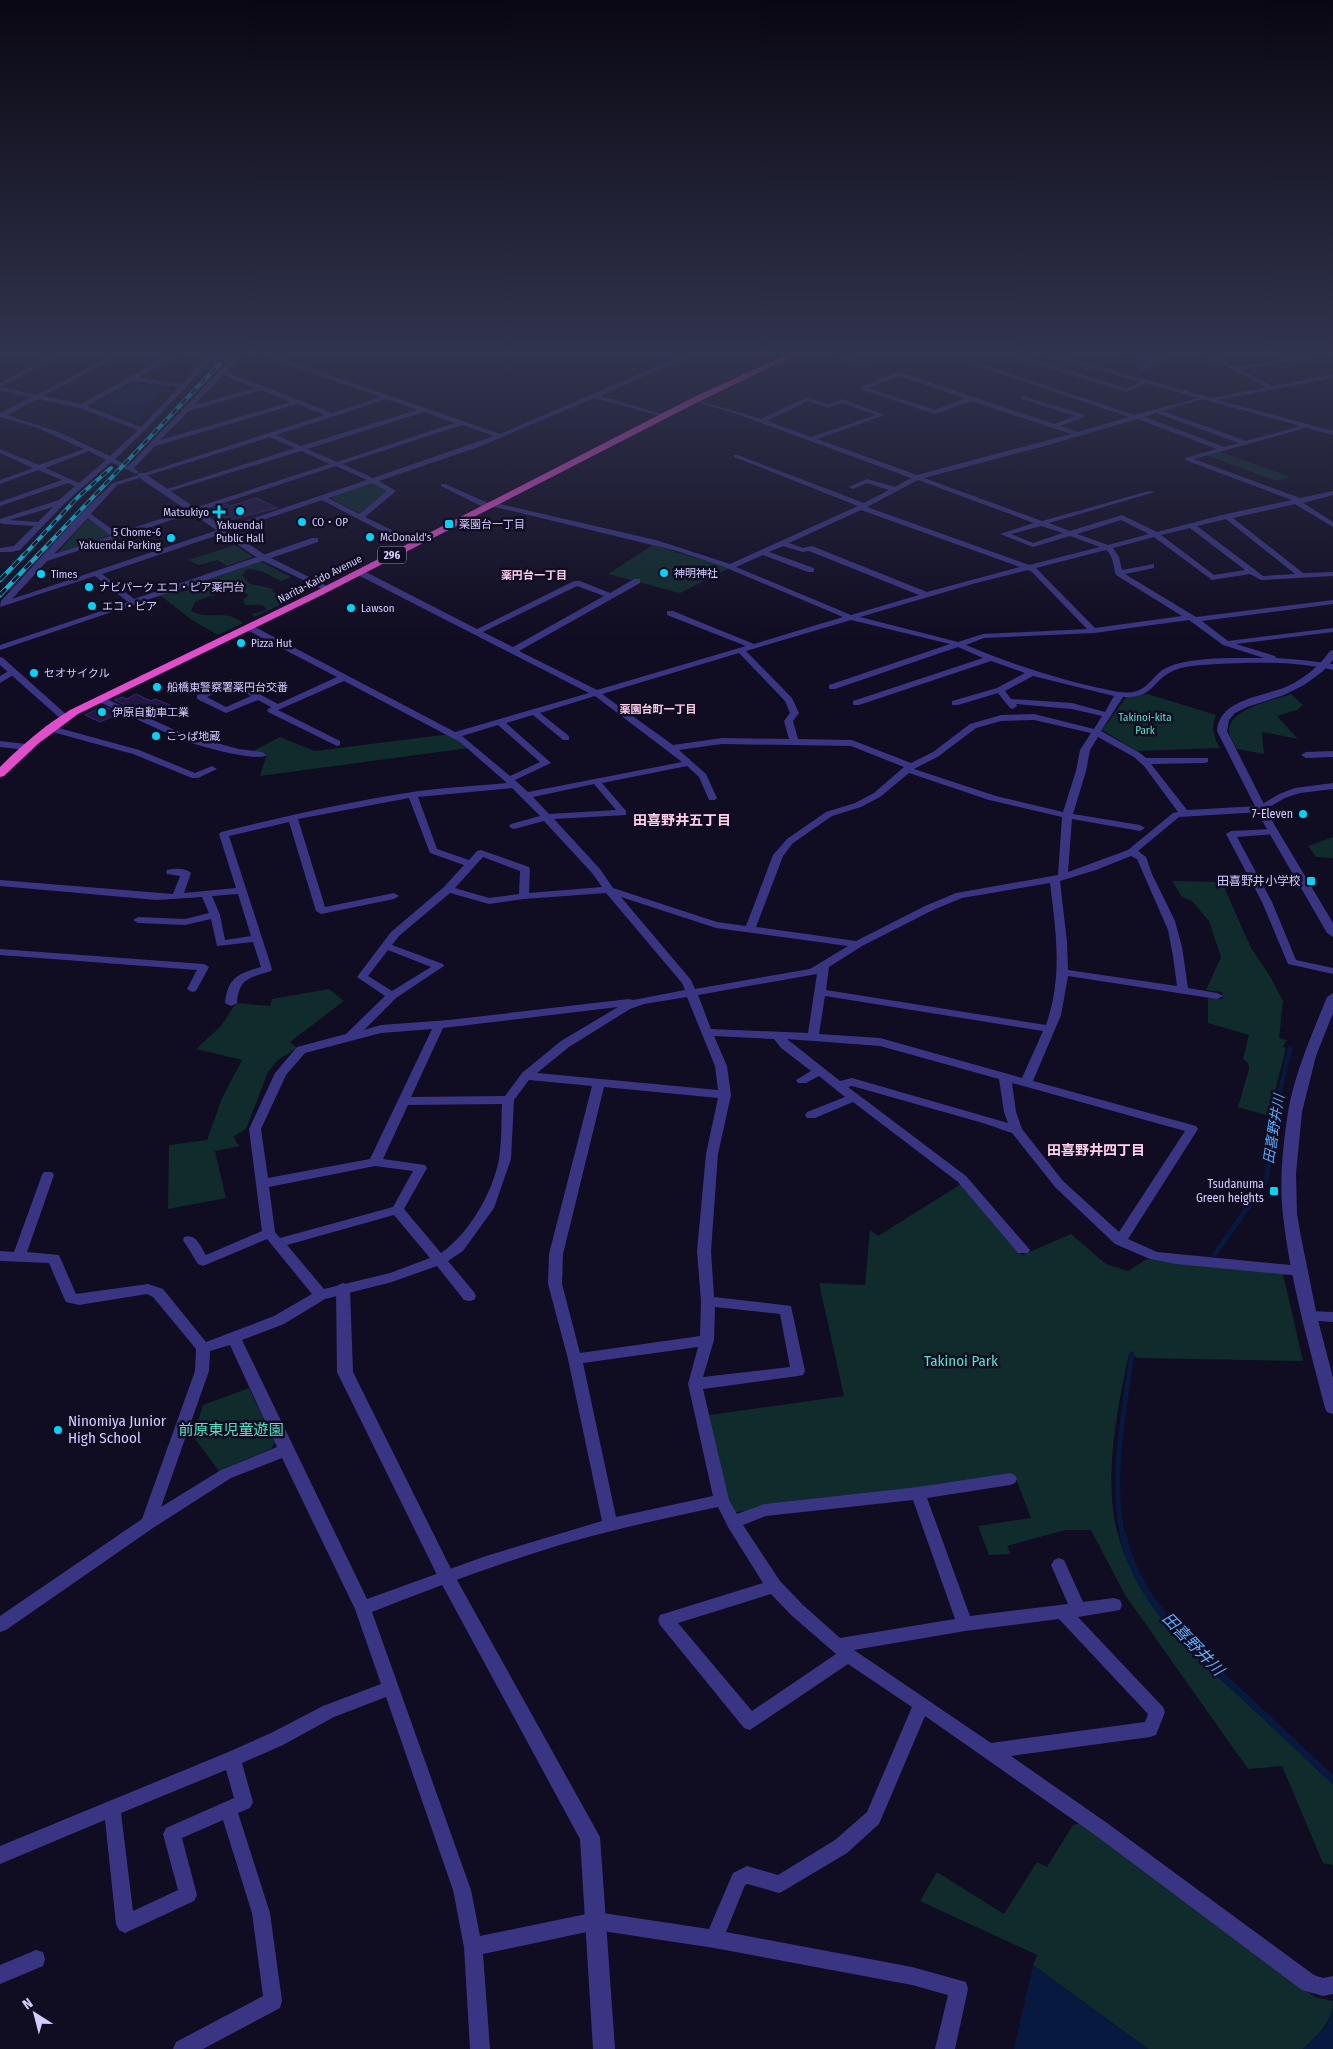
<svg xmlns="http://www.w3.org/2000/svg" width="1333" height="2049" font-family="'Fira Sans Condensed','Noto Sans JP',sans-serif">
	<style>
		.green { fill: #0f2b2b }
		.water { fill: #07193f }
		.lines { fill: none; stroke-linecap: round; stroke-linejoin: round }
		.stream-far2 { stroke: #07193f; stroke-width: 4.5 }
		.stream-far1 { stroke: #07193f; stroke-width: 5 }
		.stream { stroke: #07193f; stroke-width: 7 }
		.building { fill: #221743; stroke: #392870 }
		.minor { fill: #3a3582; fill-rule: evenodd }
		.tertiary { fill: #3a3582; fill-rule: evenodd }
		.trunk { fill: #e24dcc; fill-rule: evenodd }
		.rail-far1-casing { stroke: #00d5f7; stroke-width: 4 }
		.rail-casing { stroke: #00d5f7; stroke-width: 4.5 }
		.rail-far1 { stroke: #100c21; stroke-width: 2.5; stroke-dasharray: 7; stroke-linecap: butt }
		.rail { stroke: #100c21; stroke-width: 3; stroke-dasharray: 9; stroke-linecap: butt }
		.poi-dot { fill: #00d5f7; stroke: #100c21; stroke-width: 2 }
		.labels { text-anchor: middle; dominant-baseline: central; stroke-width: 5; stroke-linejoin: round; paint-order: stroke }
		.far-poi-label { font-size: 11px; fill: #d4ccff; stroke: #100c21; text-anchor: start }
		.shield { fill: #100c21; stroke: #9992bc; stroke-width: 1 }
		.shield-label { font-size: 11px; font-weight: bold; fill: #d4ccff }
		.far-neighbourhood-label { font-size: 11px; font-weight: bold; fill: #ffceeb; stroke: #100c21 }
		.far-street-label { font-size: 11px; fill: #d4ccff; stroke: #100c21 }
		.far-park-label { font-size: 11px; fill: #53e4c5; stroke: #100c21 }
		.poi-label { font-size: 12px; fill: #d4ccff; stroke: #100c21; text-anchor: end }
		.neighbourhood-label { font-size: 14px; font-weight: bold; fill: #ffceeb; stroke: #100c21 }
		.water-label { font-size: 14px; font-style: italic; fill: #5aacff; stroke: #100c21 }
		.near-park-label { font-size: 15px; fill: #53e4c5; stroke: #100c21 }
		.near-poi-label { font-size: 15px; fill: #d4ccff; stroke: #100c21; text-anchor: start }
		.near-water-label { font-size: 16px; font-style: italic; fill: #5aacff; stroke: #100c21 }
	</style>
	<rect width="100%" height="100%" fill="#100c21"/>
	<path class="green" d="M1220,452L1291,477L1277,481L1206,455Z
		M369,483H373L388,491L359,513L331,499V497Z
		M89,518L111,535L57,553Z
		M235,545L253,557L227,566L218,560L199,565L188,560Z
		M653,545L730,568L680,593L608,574Z
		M258,560L291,577L281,581C271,575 256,567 245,570V572L242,575L250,584L274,589L271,591L277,594L280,593L286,595L299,590L308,592L254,617L252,614L267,610C262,602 254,606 246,605L244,603V599L249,595L238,589L210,596L195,602L191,611C210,621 224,608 243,623L218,635L192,620L160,595L176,589L181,592L190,589L186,586Z
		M1148,694L1216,715C1211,729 1213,736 1220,748L1137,751L1102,730L1127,696Z
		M1291,694L1303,705L1297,710L1277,716L1298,739L1262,732L1264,754L1237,749C1235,744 1229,737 1229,731C1228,709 1274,700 1291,694Z
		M450,734L469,748L260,776L267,754L253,751L280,737L315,751Z
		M1333,837V858L1316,857L1308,846Z
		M1172,881L1222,882L1250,946L1271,978L1283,1001L1279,1038L1289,1041H1286L1283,1047L1286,1048L1269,1116L1238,1107L1249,1069L1248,1063L1243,1059L1249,1035L1208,1023V998L1223,999L1222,992L1206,990L1221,957L1209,921L1192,901L1182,897Z
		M329,989L344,1001L290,1042L297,1048L278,1060L268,1072L246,1129L234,1136L236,1142L240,1146L215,1151L226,1198L168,1209L169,1145L207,1140L222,1098L242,1060L196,1049L221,1026L236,1003L270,1006L272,999Z
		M961,1184L1022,1255L1071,1234L1106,1264L1128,1271L1147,1259L1283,1274L1303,1361L1138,1358L1129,1354C1118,1405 1104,1475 1116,1527C1133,1599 1186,1647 1239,1696C1270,1725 1302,1755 1333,1784V1865L1323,1863L1282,1766L1248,1769L1125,1595L1091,1530H1065L1007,1546L1011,1554L989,1555L978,1526L1031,1518L1015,1476L729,1513L703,1416L844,1396L819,1283L865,1285L870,1230L878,1236Z
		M249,1388L275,1442L271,1449L219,1471L193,1436L203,1405Z
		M1081,1823L1315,1997L1333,2001C1333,2023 1317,2035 1303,2049H1148L1033,1965L1037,1955L920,1901L937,1872L1004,1914L1037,1862L1047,1867L1073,1825Z"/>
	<path class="water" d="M136,383L170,389L169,392H162L144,410L146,414L138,422L95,405Z
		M1033,1965L1148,2049H1014Z
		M1333,2008V2049H1303L1327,2025Z"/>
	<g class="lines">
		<path class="stream-far2" d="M1273,1131L1276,1107L1290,1049"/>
		<path class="stream-far1" d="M1215,1254L1264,1184L1267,1176L1273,1130
			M1123,1537C1110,1477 1124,1413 1132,1354"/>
		<path class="stream" d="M1123,1535C1138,1604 1195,1651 1244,1696C1274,1724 1303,1752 1333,1780"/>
	</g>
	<path class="building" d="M257,498L277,508L230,520L210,509L226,504L230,506Z
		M136,694L151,701L155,699L170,705L149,716L114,700L123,697L127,699Z
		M103,706L120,713L100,722L85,715Z"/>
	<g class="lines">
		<path class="minor" d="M0,354H7L0,359Z
			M54,354H63L0,387V383Z
			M114,354H122L43,396L81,404L171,354H179L138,378L182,384L210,354H217L145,430L115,459L128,466L236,354H243L226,372L332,413L381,397L259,354H269L500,434L686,354H695L600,396L665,415V417L594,398L481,446L379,481L396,491L365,517L416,542V546H410L322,500L102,574L134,599L312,538H318V542L0,650V645L128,602L95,576L0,607L1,601L83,511L113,483L325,415L297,404L155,446L134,468L139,472L136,474L111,462L65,503L20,550L11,552H0V548L14,546L34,526L4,524L0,523V519L59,500L75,486L68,483L0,506V502L62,480L38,470L0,484V480L33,468L0,453V449L39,465L84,449L35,427L0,417V413L31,397L0,391V387L36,395ZM223,375L255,388L194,405ZM132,381L179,387L141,427L87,406ZM261,390L291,402L160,440L189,411ZM38,399L80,408L138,430L110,456L56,431L7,415ZM387,399L417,410L301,446L276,435ZM424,412L455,423L337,462L307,449ZM462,425L494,436L373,478L342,464ZM270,437L295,448L161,491L167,492L301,451L330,464L117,533L91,514L117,485ZM89,451L106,460L79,483L45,468ZM336,466L367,480L12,599L47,561ZM372,483L387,491L359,514L328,498ZM53,507L38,522L10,520ZM88,518L111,536L54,554Z
			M833,354H843L869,364L864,365Z
			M1004,354H1015L1126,388L1144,381L1149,382L1126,392Z
			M1124,354H1136L1154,359L1161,354H1169L1139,373L1137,372V370L1150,361Z
			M1202,354H1211L1236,367L1312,354H1329L1241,370L1274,387L1275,388L1272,390Z
			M970,360L1134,415L1206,396V398L1163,411L1246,441L1309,424L1312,426L1194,459L1300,498L1333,491V495L1303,503L1333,522V527L1295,504L1233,518L1303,573L1333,572V576L1261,580L1250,574L1212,580L1154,537L1113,548L1119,557L1122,570L1154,564V568L1125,574L1196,617L1333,600V604L1202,621L1228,641L1333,628V632L1236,644L1275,656L1276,658L1302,660L1333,664V670C1296,661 1255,662 1217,664C1204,665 1188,665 1175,670C1152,679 1155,699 1123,697L1101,731L1140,753L1146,758H1208V762L1205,763L1151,764L1187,810L1259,806L1279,794L1295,788L1333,783V789L1300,793L1285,798L1261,812L1179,817L1138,851L1146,857L1152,874L1175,921L1182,947L1188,988L1217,993L1223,996L1217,999L1068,976L1061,1015L1033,1081L1196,1126L1198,1129L1128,1239L1157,1252L1301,1266L1306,1268L1308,1271L1306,1274L1301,1276L1176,1264L1150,1259L1115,1244L1055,1187L1012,1133L983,1123L852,1086L848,1087L966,1176L1030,1250L1028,1253H1018L958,1182L853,1102L815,1118H807L805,1115L807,1112L845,1097L819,1076L806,1083H798L796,1080L811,1071L781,1048L774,1039L714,1036L727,1066L731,1095L718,1154L711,1251L714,1297L791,1306L805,1371L803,1375L798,1376L703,1389L729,1500L737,1514L765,1504L918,1487L1010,1473L1015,1475L1017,1479L1015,1483L1010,1485L927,1498L970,1616L1068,1604L1051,1565L1054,1560L1059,1558L1064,1560L1083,1602L1114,1598L1120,1600L1122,1605L1120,1610L1078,1617L1163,1707L1165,1712L1156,1735L1150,1737L1011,1756L1107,1823L1314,1975L1323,1978L1333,1976V1994L1323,1996L1302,1990L1095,1835L925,1716L879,1824L847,1853L785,1890L779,1893L748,1884L745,1885L726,1932L912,1967L966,1982L968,1989L955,2049H935L948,1995L912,1985L714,1948L596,1930L483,1954L490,2049H470L464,1947L453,1890L386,1697L334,1717L283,1745L242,1763L253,1802L250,1808L238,1813L270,1913L282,2001L280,2008L203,2049H173L176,2042L263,1996L252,1913L223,1820L182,1838L197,1895L194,1901L125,1933L119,1930L116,1924L105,1820L0,1864V1846L226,1753L271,1733L323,1706L381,1684L355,1609L282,1458L231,1478L153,1528L6,1630L0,1632V1616L142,1519L195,1371L196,1349L153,1297L147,1294L79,1305L66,1302L64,1298L49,1263L0,1261V1251L14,1252L42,1175L44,1172H52L54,1175L27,1252L59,1255L76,1294L148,1284L163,1289L206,1342L274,1316L312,1294L267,1239L203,1266L198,1264L183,1240L184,1237C196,1233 200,1246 206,1255L262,1231L249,1129L275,1073L297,1047L346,1034L385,996L357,977L391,932L444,887L464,865L430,853L409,798L298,819L325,907L394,893L399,896L394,899L321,914L316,911L289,822L229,836L272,969L271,971C249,978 239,978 237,1003L231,1006L225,1003C228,977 238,974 261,967L253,942L217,946L211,919L185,925L138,923L133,920L138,917L185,919L209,913L202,897L157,900L0,886V880L173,894L180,876L167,874L166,872L167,870C174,868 186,868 191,873L184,893L236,888L219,834L221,832C286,816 352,801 419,791C448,787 477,786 507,783L460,742L344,681L278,710L340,741V745L337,746L268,712L267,710L271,707L258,700L226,713L197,699V695L231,679L278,704L337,677L245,629V625H251L455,732L589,693L356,574V570H362L477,629L574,581H580L610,593L634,579H640V583L519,651L597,690L746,646L667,615V611H673L754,644L843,617L722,566L677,551L491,506L485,508L441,486V484H445L488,503L491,502L656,540L730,564L858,506L734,457V455H738L864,503L889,490L867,483L853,489L849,487L851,486L867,479L895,487L911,478L737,414L693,401V399L761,419L807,397L828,404L842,399L885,415L817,439L917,475L1071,434L971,401L935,414L860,389V387L899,372L1054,424L1076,416L1021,399V397L1023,396L1084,415V417L1060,426L1078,432L1129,417L968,363L967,362ZM899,376L965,398L935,410L868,388ZM807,401L828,408L842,403L876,415L811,437L767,421ZM1156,413L1239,443L1224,447L1145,417ZM1138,419L1217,449L1185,458V460L1292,500L1226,514L1157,532L1122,515L1070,531L1049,523L1155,492L1149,491L1042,521L924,478L1041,447ZM918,480L1034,523L1000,534L1033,547L1070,536L1100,547L1029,565L867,507ZM861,510L1020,567L927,592L812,546L803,548L789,543ZM1226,519L1295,574L1263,576L1197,526ZM1121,520L1149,534L1108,545L1077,534ZM1041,526L1063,533L1033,543L1011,534ZM1190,528L1245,570L1214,575L1161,535ZM783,546L803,552L809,551L919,595L851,615L736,567L763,555L808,572H814V568L769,552ZM1106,550C1114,556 1113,567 1116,575L1182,616L1095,628L1036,568ZM1028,570L1032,572L1087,629L983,634L958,642L860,617L976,583ZM577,586L604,596L513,647L483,632ZM851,620L950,644L829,685V689H835L958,647L983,658L853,701V705H859L991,661L1025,673L997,688L952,701V705H958L998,693L1010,708L1013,709L1017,706L1016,704L1072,709L1102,716L1094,729L1034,714L1001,715L970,724L933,752L911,763L852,740L798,739L793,721L799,713L792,698L746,651ZM1189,620L1223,645L1264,658C1238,658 1189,656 1166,668C1155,673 1149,687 1137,691C1125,695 1110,690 1099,688C1053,678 1009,663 966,645L984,638L1094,633ZM739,653L785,701L790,713L784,721L789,739L722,738L673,745L602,694ZM1033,676L1114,696L1105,712L1072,703L1011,699L1005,691ZM231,685L251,696L226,707L207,697ZM595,696L682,762L528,792L515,780L551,763L506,723L533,715L563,740H569V736L540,713ZM1034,720L1091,733L1080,750L1076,771L1063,812L996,796L914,769L939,756L976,728L1001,721ZM498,725L540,762L510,776L462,736ZM1098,737L1134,757L1144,766L1178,812L1173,813L1128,850L1068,872L1072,819L1140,831L1145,828L1140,825L1073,814L1086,771L1090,750ZM722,744L851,746L904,767L874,793L855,803L826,812L787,839L773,855L746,926L717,922L613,888L600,869L554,819L626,815V811L602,783L687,766L699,777L709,800H715L717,798L706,774L679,750ZM909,773L989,800L1062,817L1058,875L956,893L925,906L856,941L756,927L783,856L793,843L832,816L861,807L880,797ZM594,784L616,810L549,814L533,797ZM512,788L540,816L511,824L509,826L511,828L514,829L544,821L592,873L602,887L529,893L530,869L529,867L481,850L477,851L469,860L437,849L418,797ZM1131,856L1137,859L1168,930L1173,956L1177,986L1068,970L1067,942L1060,881L1096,870ZM483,857L520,871L519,894L489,898L455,888ZM1050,883C1056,932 1063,977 1046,1025L826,990L829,967L862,946L933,910L962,898ZM450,893L489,904L524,899L606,893L682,983L685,990L633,1000L629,999L449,1020L381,1025L364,1030L396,998L444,966L443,964L392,945L399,936ZM238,894L251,936L225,940L220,915L212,896ZM621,897L716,928L848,946L810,969L695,989L691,980ZM388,950L431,967L392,991L368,976ZM817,974L808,1033L711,1029L698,995ZM825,996L1043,1031L1022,1078L880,1038L819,1034ZM687,997L715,1066L718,1090L537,1073L569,1047L630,1009L644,1004ZM618,1007L561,1041L522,1073L505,1096L411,1097L443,1028ZM432,1029L370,1159L268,1178L261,1129L286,1075L305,1053L381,1033ZM787,1039L880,1046L999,1079L1004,1112L1008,1123L852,1078L840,1081ZM529,1080L592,1086L549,1254L548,1284L568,1359L602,1521L486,1556L367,1599L242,1340L284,1324L325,1299L392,1282L437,1266L464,1300L469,1301L474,1300L476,1296L474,1292L448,1261L463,1251L494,1208L511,1159L514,1100ZM1012,1083L1185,1131L1119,1232L1063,1181L1022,1129L1016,1112ZM604,1087L718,1098L706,1154L697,1251L701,1301L700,1336L580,1353L562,1284L563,1254ZM502,1104C501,1122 502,1141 499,1159C493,1192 469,1234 441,1253L404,1209L427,1168L425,1165L383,1159L408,1105ZM375,1166L413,1171L393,1207L280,1238L275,1232L269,1187ZM394,1215L430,1258L390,1273L324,1289L287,1245ZM715,1307L780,1314L790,1367L703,1377L714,1340ZM230,1345L277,1447L221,1470L161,1507L209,1371L210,1351ZM698,1347L688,1384L713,1496L616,1517L583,1363ZM913,1500L955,1619L840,1638L803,1605L780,1581L743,1525L766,1516ZM718,1507L728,1527L763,1583L660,1615L658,1620L660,1625L744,1728L750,1730L848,1664L912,1707L867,1812L835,1840L778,1875L747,1866L733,1873L709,1929L596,1912L480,1936L471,1890L372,1612C440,1585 508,1560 577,1540C624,1527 671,1517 718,1507ZM771,1594L791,1615L836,1654L752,1711L678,1623ZM1059,1619L1148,1714L1145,1722L991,1743L854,1650L965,1631ZM226,1770L234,1798L166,1828L163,1834L178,1890L133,1911L121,1813Z
			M12,669L15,670V674L0,683V676Z
			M100,696L186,735L239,749L262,752L267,755C257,763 191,744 178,738C150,726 124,713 97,701V697Z
			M48,725L139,750L195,773L212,766L217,769L198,778H192L133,754L45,730V726Z
			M0,741L26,744L31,747L26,750L0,747Z
			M1333,751V757L1306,758L1301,755L1306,752Z
			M1273,829L1278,832L1276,834L1237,837L1272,902L1296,960L1333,968V974L1288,964L1262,902L1226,834L1231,831Z
			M0,949L204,964L209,967L196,991L192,992L187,989L197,970L0,955Z
			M1309,1311L1333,1312V1322L1304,1320L1302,1316L1304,1312Z
			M36,1950L43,1952L45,1959L43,1966L0,1984V1965Z"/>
		<path class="tertiary" d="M1040,354H1052L1212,398L1333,374V378L1218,400L1333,431V435Z
			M138,473H144L265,555L331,588L324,590L259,559L138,477Z
			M1333,650V660L1322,672L1304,685L1284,695L1247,707L1235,713L1229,720L1227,731L1274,824L1333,923V937L1327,933L1264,824L1217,731C1219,698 1265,697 1288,686C1305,678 1319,666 1330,651Z
			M0,657L3,658L68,716V720H62L0,665Z
			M1333,993V1013L1316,1056L1302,1112L1296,1174L1297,1214L1301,1237L1317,1316L1333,1378V1414L1327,1412L1325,1408C1309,1345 1290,1280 1283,1215C1279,1182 1283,1145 1288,1112C1295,1072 1312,1034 1327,997Z
			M343,1283L348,1285L350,1289L353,1372L452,1571L600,1837L615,2049H593L580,1839L440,1581L337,1372L336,1289L338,1285Z"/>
		<path class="trunk" d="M788,354H798L698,402L322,595L78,714L39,743L4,776L0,777V767C21,746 44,726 70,710L316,591L692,398Z"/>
		<defs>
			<path id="rail-far1" d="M23,556L78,497L111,468
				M37,556L229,354"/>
			<path id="rail" d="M0,580L24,555
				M0,595L38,555"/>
		</defs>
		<use href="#rail-far1" class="rail-far1-casing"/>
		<use href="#rail" class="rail-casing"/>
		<use href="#rail-far1" class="rail-far1"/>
		<use href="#rail" class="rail"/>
	</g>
	<linearGradient id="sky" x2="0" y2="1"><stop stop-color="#090712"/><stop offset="0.55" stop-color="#31344e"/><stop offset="1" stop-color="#31344e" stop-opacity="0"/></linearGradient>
	<rect width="1333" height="641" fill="url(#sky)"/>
	<g class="poi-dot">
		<circle cx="240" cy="511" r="5"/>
		<path d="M216.5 504.5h5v5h5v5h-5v5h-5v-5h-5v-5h5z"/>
		<circle cx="302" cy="522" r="5"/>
		<rect x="444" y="519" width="10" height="10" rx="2.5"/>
		<circle cx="370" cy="537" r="5"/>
		<circle cx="171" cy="538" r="5"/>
		<circle cx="664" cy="573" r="5"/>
		<circle cx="41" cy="574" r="5"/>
		<circle cx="89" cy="587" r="5"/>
		<circle cx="92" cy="606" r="5"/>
		<circle cx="351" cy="608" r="5"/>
		<circle cx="241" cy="643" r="5"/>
		<circle cx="34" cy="673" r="5"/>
		<circle cx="157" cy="687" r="5"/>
		<circle cx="102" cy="712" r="5"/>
		<circle cx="156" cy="736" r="5"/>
		<circle cx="1303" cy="814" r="5"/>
		<rect x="1306" y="876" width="10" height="10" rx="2.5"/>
		<rect x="1269" y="1186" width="10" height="10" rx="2.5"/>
		<circle cx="58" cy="1430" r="5"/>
	</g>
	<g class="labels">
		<g class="far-poi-label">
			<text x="209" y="512" text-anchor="end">Matsukiyo</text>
			<text x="312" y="522">CO・OP</text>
			<text x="459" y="524">薬園台一丁目</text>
			<text x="240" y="525" text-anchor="middle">Yakuendai<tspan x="240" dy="13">Public Hall</tspan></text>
			<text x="161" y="532" text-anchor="end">5 Chome-6<tspan x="161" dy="13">Yakuendai Parking</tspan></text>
			<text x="380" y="537">McDonald's</text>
			<text x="674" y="573">神明神社</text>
			<text x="51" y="574">Times</text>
			<text x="99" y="587">ナビパーク エコ・ピア薬円台</text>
			<text x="102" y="606">エコ・ピア</text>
			<text x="361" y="608">Lawson</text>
			<text x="251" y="643">Pizza Hut</text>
			<text x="44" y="673">セオサイクル</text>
			<text x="167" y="687">船橋東警察署薬円台交番</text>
			<text x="112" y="712">伊原自動車工業</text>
			<text x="166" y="736">こっぱ地蔵</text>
		</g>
		<rect class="shield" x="378" y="546.5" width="28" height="17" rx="4"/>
		<g class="shield-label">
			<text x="392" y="555">296</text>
		</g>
		<g class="far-neighbourhood-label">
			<text x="534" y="575">薬円台一丁目</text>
			<text x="658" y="709">薬園台町一丁目</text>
		</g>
		<g class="far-street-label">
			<text transform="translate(320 579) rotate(-27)">Narita-Kaido Avenue</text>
		</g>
		<g class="far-park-label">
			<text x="1145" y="717">Takinoi-kita<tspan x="1145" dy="13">Park</tspan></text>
		</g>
		<g class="poi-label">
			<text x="1293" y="814">7-Eleven</text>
			<text x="1301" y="881">田喜野井小学校</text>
			<text x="1264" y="1184">Tsudanuma<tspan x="1264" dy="14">Green heights</tspan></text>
		</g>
		<g class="neighbourhood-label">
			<text x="682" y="820">田喜野井五丁目</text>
			<text x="1096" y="1150">田喜野井四丁目</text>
		</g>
		<g class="water-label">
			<text transform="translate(1274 1129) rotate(-81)">田喜野井川</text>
		</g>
		<g class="near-park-label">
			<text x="961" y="1361">Takinoi Park</text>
			<text x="231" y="1430">前原東児童遊園</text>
		</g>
		<g class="near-poi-label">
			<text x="68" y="1421">Ninomiya Junior<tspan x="68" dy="17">High School</tspan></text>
		</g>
		<g class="near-water-label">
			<text transform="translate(1193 1644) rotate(46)">田喜野井川</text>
		</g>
	</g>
	<g transform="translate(35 2014) rotate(324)" stroke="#100c21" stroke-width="4" paint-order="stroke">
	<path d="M0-4L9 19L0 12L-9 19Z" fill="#d4ccff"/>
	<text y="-8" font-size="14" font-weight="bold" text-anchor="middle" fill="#d4ccff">N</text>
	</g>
</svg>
